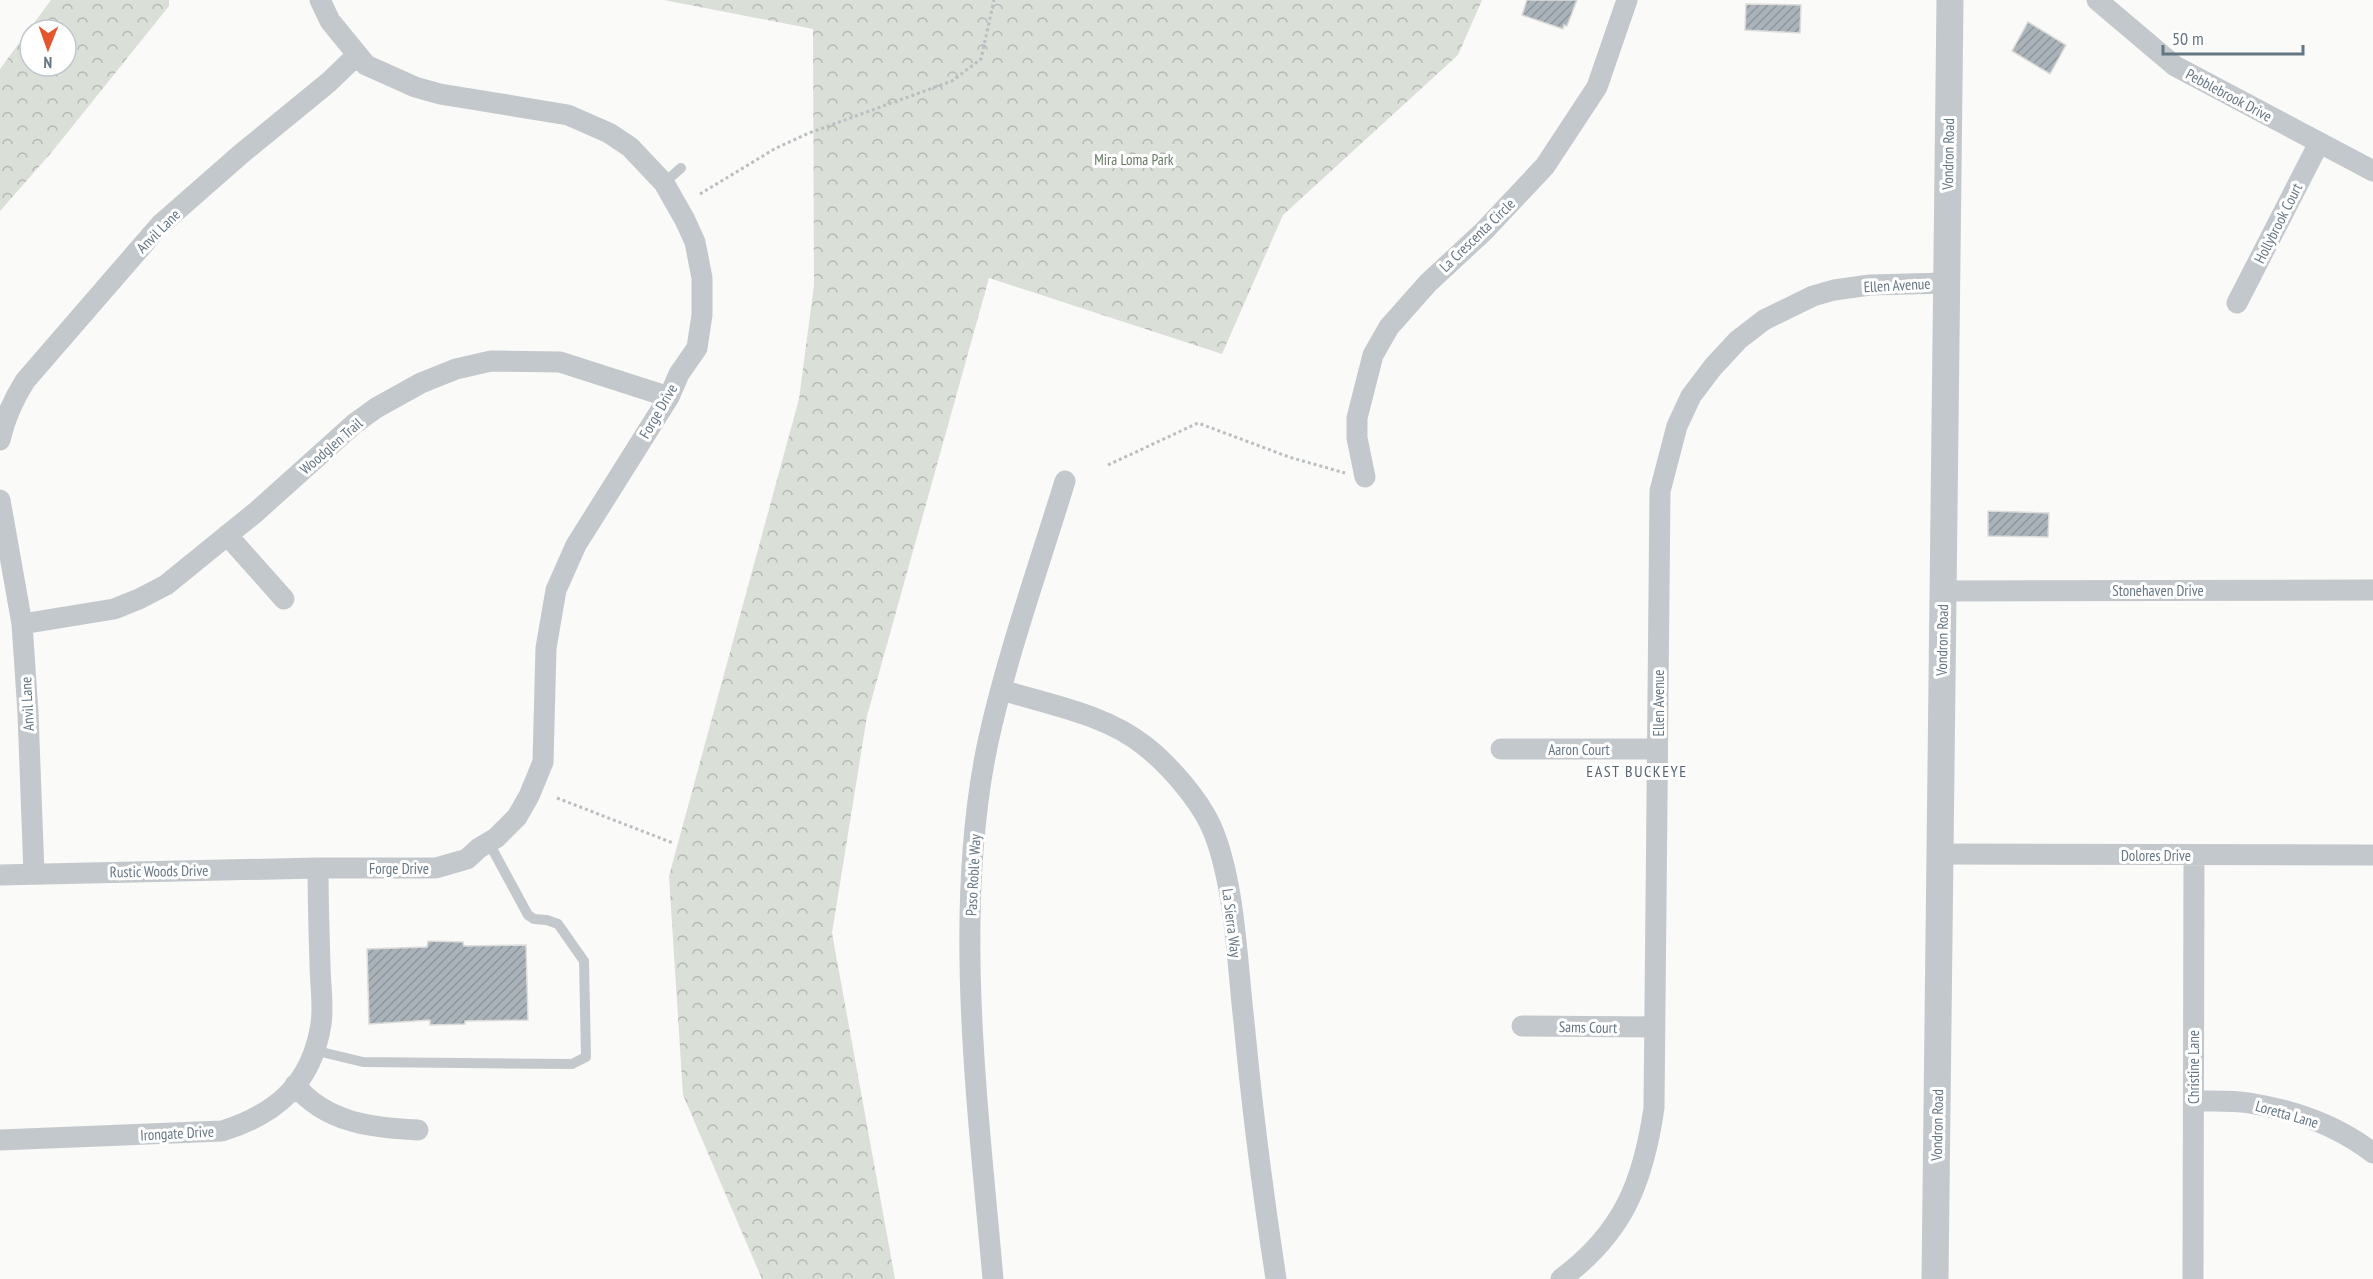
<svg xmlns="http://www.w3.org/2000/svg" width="2373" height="1279" font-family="'PT Sans Narrow',sans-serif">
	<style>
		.forest { fill: url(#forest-crowns); fill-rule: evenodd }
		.building { fill: url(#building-hatch); stroke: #dcdcda; stroke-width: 1.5 }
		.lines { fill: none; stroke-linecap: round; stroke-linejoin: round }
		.path { stroke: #bbbfc2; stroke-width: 3; stroke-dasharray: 3 3; stroke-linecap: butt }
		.service { stroke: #c3c8cc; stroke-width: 10 }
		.minor { stroke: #c3c8cc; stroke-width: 21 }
		.tertiary { stroke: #c3c8cc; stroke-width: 27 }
		.labels { text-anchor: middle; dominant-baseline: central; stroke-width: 6; stroke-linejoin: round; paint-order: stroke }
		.street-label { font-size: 15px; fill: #657683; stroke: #fff }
		.park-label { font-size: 15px; fill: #687a64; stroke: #fff }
		.neighbourhood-label { font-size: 16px; letter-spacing: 1.5px; fill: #57646e; stroke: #fff }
	</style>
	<defs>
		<pattern id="forest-crowns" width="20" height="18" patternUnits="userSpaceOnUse" patternTransform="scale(1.5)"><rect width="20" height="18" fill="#dadfd7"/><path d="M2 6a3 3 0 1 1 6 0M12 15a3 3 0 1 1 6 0" fill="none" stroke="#b4b9b4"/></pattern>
		<pattern id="building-hatch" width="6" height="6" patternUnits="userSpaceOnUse" patternTransform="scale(1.5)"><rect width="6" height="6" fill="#aab3b9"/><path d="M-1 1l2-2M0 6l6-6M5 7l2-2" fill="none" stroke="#8e969c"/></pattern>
	</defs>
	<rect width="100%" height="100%" fill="#fafaf8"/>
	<path class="forest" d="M51,0H169V6L51,153L0,211V69ZM30,30H66V66H30Z
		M664,0H1482L1458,55L1283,215L1222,354L989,278L867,716L832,933L895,1279H762L683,1095L669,876L799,399L814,285L813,29Z"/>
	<path class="building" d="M1527,0H1577L1567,26L1564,25L1563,29L1522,15Z
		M1746,4L1801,5L1800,33L1745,30Z
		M2028,22L2066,45L2050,74L2012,51Z
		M1988,511L2049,513L2048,537L1988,536Z
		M428,941L463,942L464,946L526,945L528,1020L465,1021V1024L430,1025V1020L369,1024L367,949L427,947Z"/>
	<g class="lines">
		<path class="path" d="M700,194L776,148L809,133L952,81L981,59L994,0
			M1108,465L1198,423L1289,457L1345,473
			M557,798L673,843"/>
		<path class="service" d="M664,183L681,168
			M313,1050L363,1062L572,1064L586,1057L584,961L558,924L547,920L534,919L528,915L489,843"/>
		<path class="minor" d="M2097,0L2175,66L2373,171
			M2237,303L2319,143
			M0,440C5,418 13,400 25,381L160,225L241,154L329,82L357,55
			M1365,477L1357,438V418L1373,355L1389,327L1428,283L1484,231L1545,166L1597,87L1627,0
			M0,500L22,624L28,713L34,874
			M227,535L284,599
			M1943,591L2373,590
			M22,624L114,609L139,599L166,585L256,512L354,424L376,408L421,383L456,369L491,361L560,362L669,397
			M1002,690C1050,705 1105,714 1145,746C1169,765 1198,798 1211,826C1235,880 1237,963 1244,1022C1252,1108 1263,1194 1276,1279
			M1501,749H1657
			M1940,854L2373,855
			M0,875L318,868H436L467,859L479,848L496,838L517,817L529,796L543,762L546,648L556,590L576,545L669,397L679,374L697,348L702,315V278L695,242L685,220L664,183L630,147L609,133L568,115L440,94L415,87L366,65L330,21L320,0
			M1522,1026L1654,1027
			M295,1085C326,1123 373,1128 418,1130
			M2194,1101C2212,1101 2232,1100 2249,1103C2293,1110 2338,1126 2373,1153
			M0,1140L222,1131C277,1114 312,1083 321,1024C324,1005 320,983 320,964C319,932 318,900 318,868
			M993,1279C978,1107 952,911 988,742C1007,655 1039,566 1065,481
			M1561,1279C1623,1233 1643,1183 1654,1108L1660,491L1677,426L1691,396L1713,367L1738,340L1764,320L1813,296L1834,290L1870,285L1946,283
			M2193,1279L2194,855"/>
		<path class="tertiary" d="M1935,1279L1950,0"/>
	</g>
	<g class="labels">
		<g class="street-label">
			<text transform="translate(2229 95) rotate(28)">Pebblebrook Drive</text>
			<text transform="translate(1948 154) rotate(-89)">Vondron Road</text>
			<text transform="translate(2278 223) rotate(-63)">Hollybrook Court</text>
			<text transform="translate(158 231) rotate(-45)">Anvil Lane</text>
			<text transform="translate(1477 235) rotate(-44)">La Crescenta Circle</text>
			<text transform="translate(1897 285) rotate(-3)">Ellen Avenue</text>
			<text transform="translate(658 411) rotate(-60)">Forge Drive</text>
			<text transform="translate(331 446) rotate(-41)">Woodglen Trail</text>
			<text x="2158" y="590">Stonehaven Drive</text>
			<text transform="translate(1942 640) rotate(-89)">Vondron Road</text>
			<text transform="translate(1658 703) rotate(-90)">Ellen Avenue</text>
			<text transform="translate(27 704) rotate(-93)">Anvil Lane</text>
			<text x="1579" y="749">Aaron Court</text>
			<text x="2156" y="855">Dolores Drive</text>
			<text x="399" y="868">Forge Drive</text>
			<text transform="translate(159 871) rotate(-1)">Rustic Woods Drive</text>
			<text transform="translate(973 875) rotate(-87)">Paso Robl'e Way</text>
			<text transform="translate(1232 923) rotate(83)">La Sierra Way</text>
			<text transform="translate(1588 1027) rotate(1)">Sams Court</text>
			<text transform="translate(2193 1067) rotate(-90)">Christine Lane</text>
			<text transform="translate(2287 1114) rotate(16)">Loretta Lane</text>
			<text transform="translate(1937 1125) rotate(-89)">Vondron Road</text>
			<text transform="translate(177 1133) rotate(-3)">Irongate Drive</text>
		</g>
		<g class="park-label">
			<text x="1134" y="159">Mira Loma Park</text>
		</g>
		<g class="neighbourhood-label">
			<text x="1637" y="771">EAST BUCKEYE</text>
		</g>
	</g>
	<g transform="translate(48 48) rotate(181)"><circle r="28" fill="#ffffff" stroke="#c1c8cd" stroke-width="1.5"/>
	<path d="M0-4.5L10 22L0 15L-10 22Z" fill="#e4572e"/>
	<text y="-9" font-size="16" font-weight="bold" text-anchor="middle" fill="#657683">N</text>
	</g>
	<path d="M2163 45v9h140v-9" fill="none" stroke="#657683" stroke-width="3"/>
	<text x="2172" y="45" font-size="18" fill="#657683" stroke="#ffffff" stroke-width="4.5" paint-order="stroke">50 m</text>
</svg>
